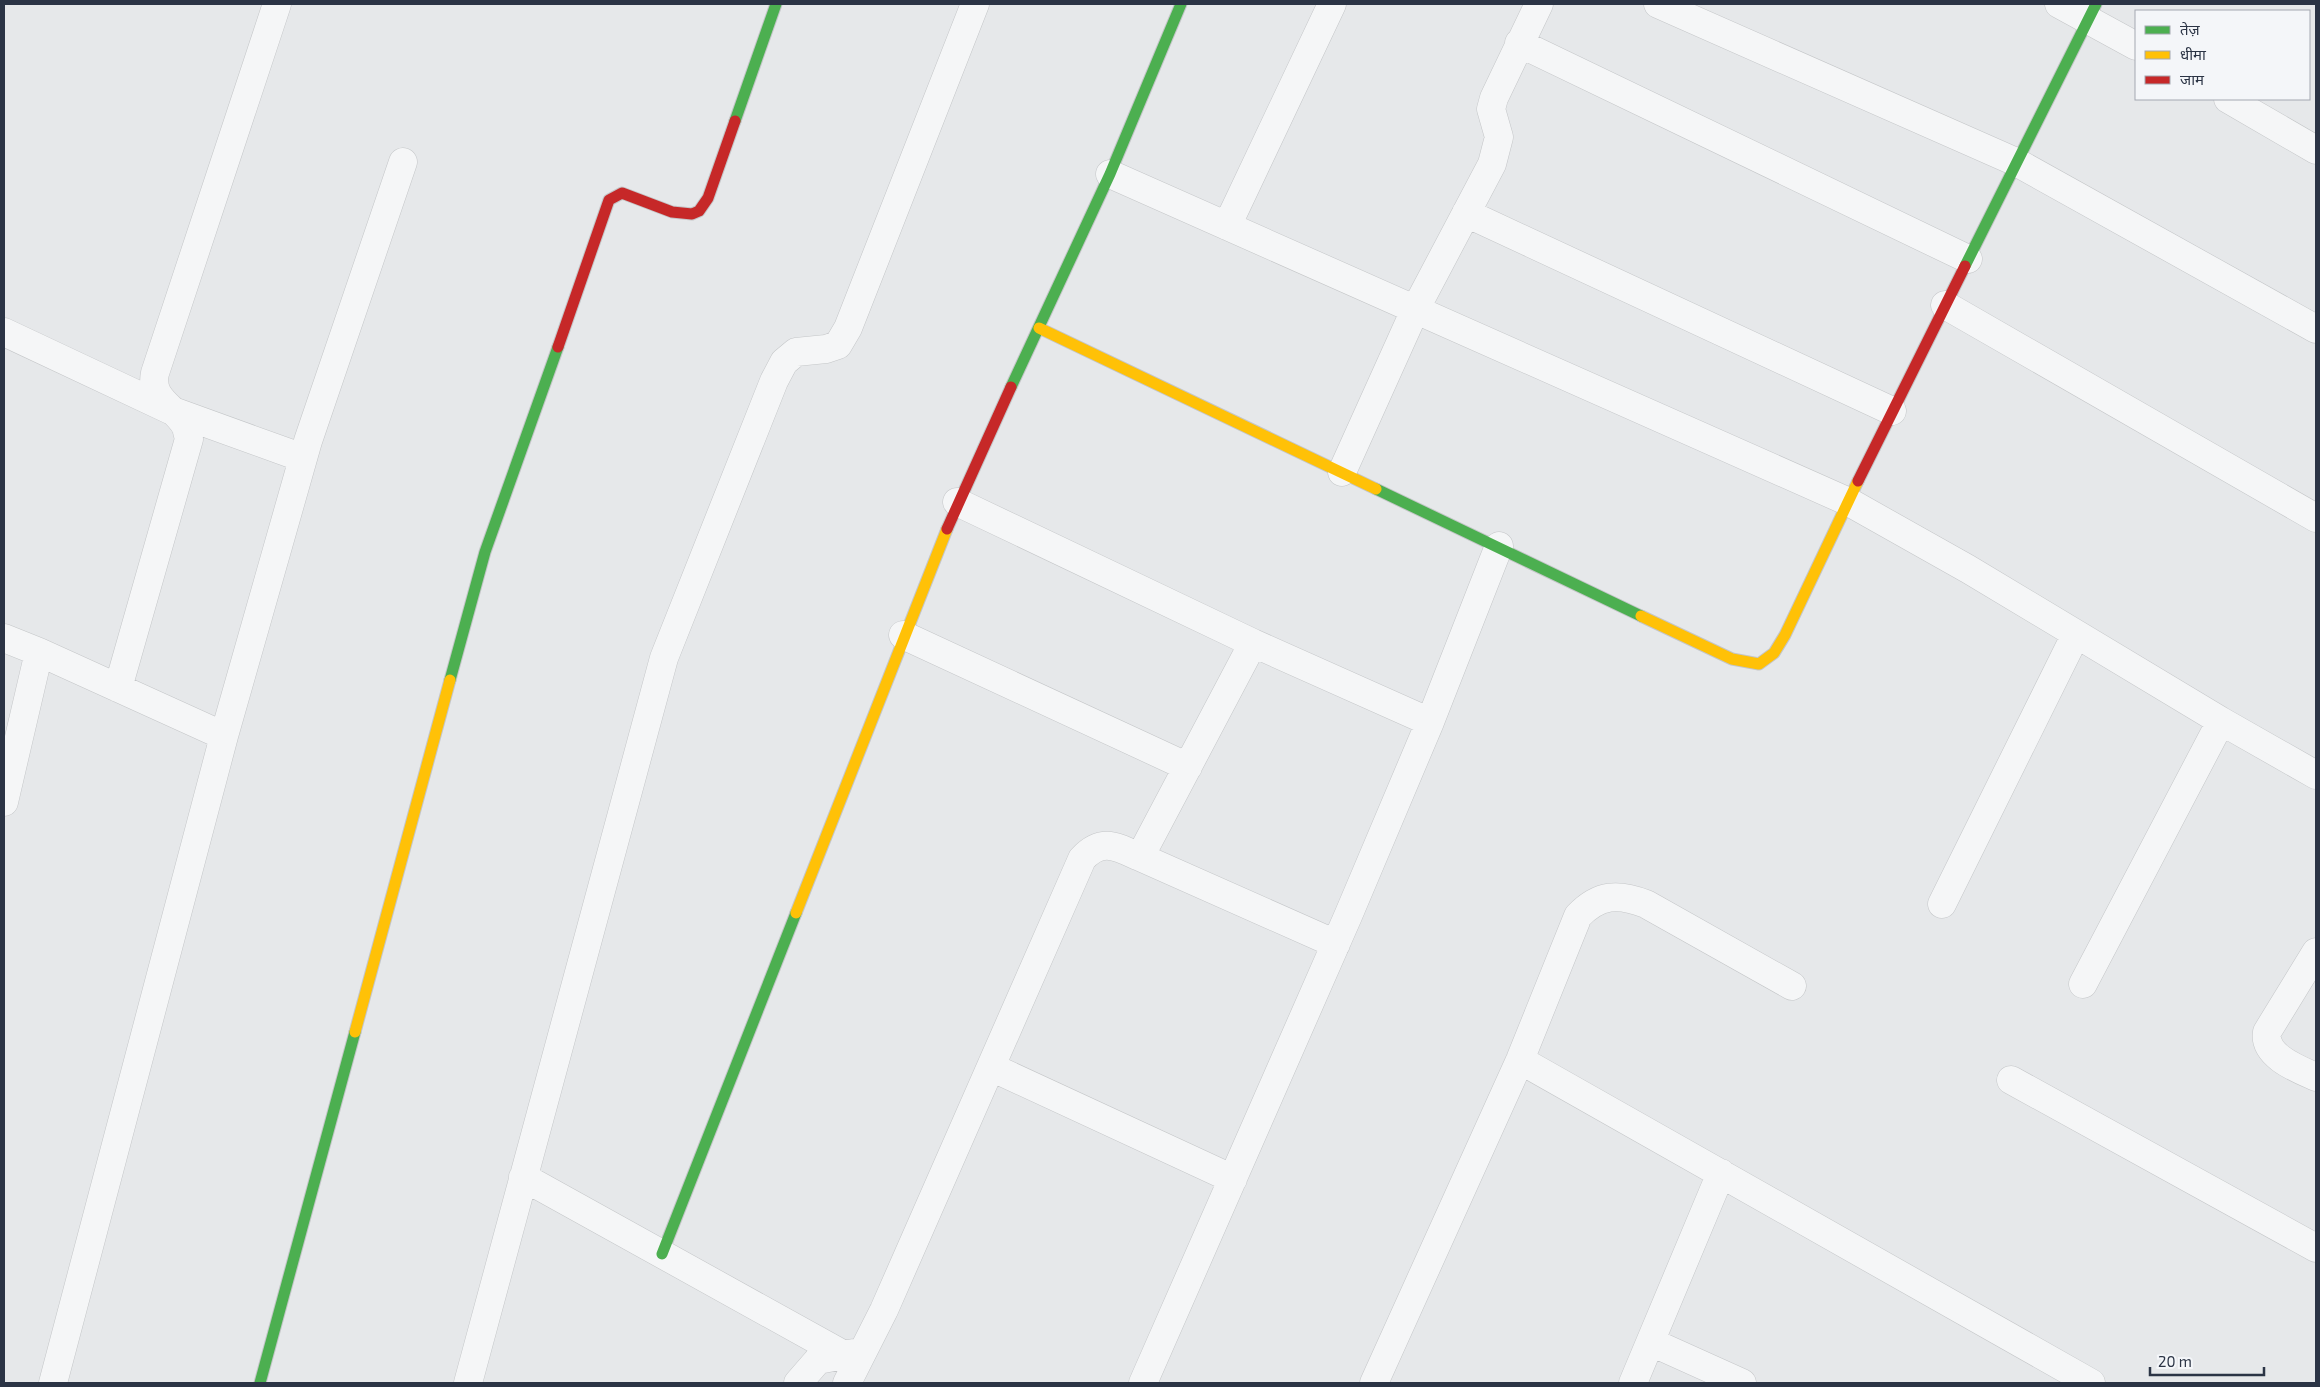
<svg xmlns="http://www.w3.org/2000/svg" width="2320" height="1387" font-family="'Exo 2','Noto Sans Devanagari',sans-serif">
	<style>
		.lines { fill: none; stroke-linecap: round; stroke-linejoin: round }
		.street-casing { stroke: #c4c6c8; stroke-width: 29 }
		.fast-casing { stroke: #c4c6c8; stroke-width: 13 }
		.slow-casing { stroke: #c4c6c8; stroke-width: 13 }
		.jam-casing { stroke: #c4c6c8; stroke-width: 13 }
		.street { stroke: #f5f6f7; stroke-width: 28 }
		.fast { stroke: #4caf50; stroke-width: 11 }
		.slow { stroke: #ffc107; stroke-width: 11 }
		.jam { stroke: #c62828; stroke-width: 11 }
	</style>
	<rect width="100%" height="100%" fill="#e6e8ea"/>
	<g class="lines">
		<defs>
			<path id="street" d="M1658,4L2016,162L2316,329
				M2059,4L2136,46
				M1519,43L1968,259
				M2228,99L2316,150
				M1110,174L1849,502L1968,569L2221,721L2316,775
				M1466,213L1892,411
				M1227,226L1332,4
				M1945,305L2316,518
				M4,332L170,410L303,458
				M1342,472L1415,310L1492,164L1499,137L1491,109L1494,98L1539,4
				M957,502L1253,643L1430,722
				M903,635L1188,767
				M4,638L39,652L224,736
				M118,688L189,439C188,435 187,431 186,427C176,407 149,400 155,373L277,4
				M4,802L39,652
				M1140,857L1336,944
				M1942,904L2076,634
				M2316,952L2267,1032C2263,1056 2298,1069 2316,1077
				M2083,984L2221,721
				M1520,1060L2091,1383
				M991,1067L1233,1179
				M2011,1080L2316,1248
				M523,1177L844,1355
				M1651,1342L1742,1383
				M53,1383L224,736L308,441L403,162
				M468,1383L664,658L774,381L784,362L796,352L826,349L838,345L848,328L975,4
				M798,1383L818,1360L854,1353
				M847,1383L884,1310L1082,859C1102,837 1117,847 1140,857L1253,643
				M1143,1383L1348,916L1430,722L1499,546
				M1374,1383L1520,1060L1578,916C1599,894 1618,893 1646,904L1792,986
				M1633,1383L1721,1173"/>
			<path id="fast" d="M735,121L776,4
				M1965,266L2096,4
				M1011,387L1110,174L1181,4
				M1376,489L1641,616
				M450,680L485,552L558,347
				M662,1254L796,913
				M260,1383L355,1032"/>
			<path id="slow" d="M1039,328L1376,489
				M1641,616L1732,659L1759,664L1774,653L1785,635L1858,481
				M796,913L947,529
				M355,1032L450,680"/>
			<path id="jam" d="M558,347L609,200L622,193L672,212L692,214L699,211L708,198L735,121
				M1858,481L1965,266
				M947,529L1011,387"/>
		</defs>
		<use href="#street" class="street-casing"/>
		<use href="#fast" class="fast-casing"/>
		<use href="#slow" class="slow-casing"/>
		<use href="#jam" class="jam-casing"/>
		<use href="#street" class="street"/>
		<use href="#fast" class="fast"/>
		<use href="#slow" class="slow"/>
		<use href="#jam" class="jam"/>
	</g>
	<rect width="2320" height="1387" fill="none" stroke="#2b3445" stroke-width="10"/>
	<rect x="2135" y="10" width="175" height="90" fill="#f4f6f9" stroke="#a4a8b1"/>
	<rect x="2145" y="26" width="25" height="8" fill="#4caf50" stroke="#a4a8b1"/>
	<text x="2180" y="35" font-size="15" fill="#2b3445">तेज़</text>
	<rect x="2145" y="51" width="25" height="8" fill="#ffc107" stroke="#a4a8b1"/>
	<text x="2180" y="60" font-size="15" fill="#2b3445">धीमा</text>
	<rect x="2145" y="76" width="25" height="8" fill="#c62828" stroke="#a4a8b1"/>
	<text x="2180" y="85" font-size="15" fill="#2b3445">जाम</text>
	<path d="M2150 1367v8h114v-8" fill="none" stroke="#2b3445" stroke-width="2.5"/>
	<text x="2158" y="1367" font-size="15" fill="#2b3445" stroke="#f4f6f9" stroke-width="4" paint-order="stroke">20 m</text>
</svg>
